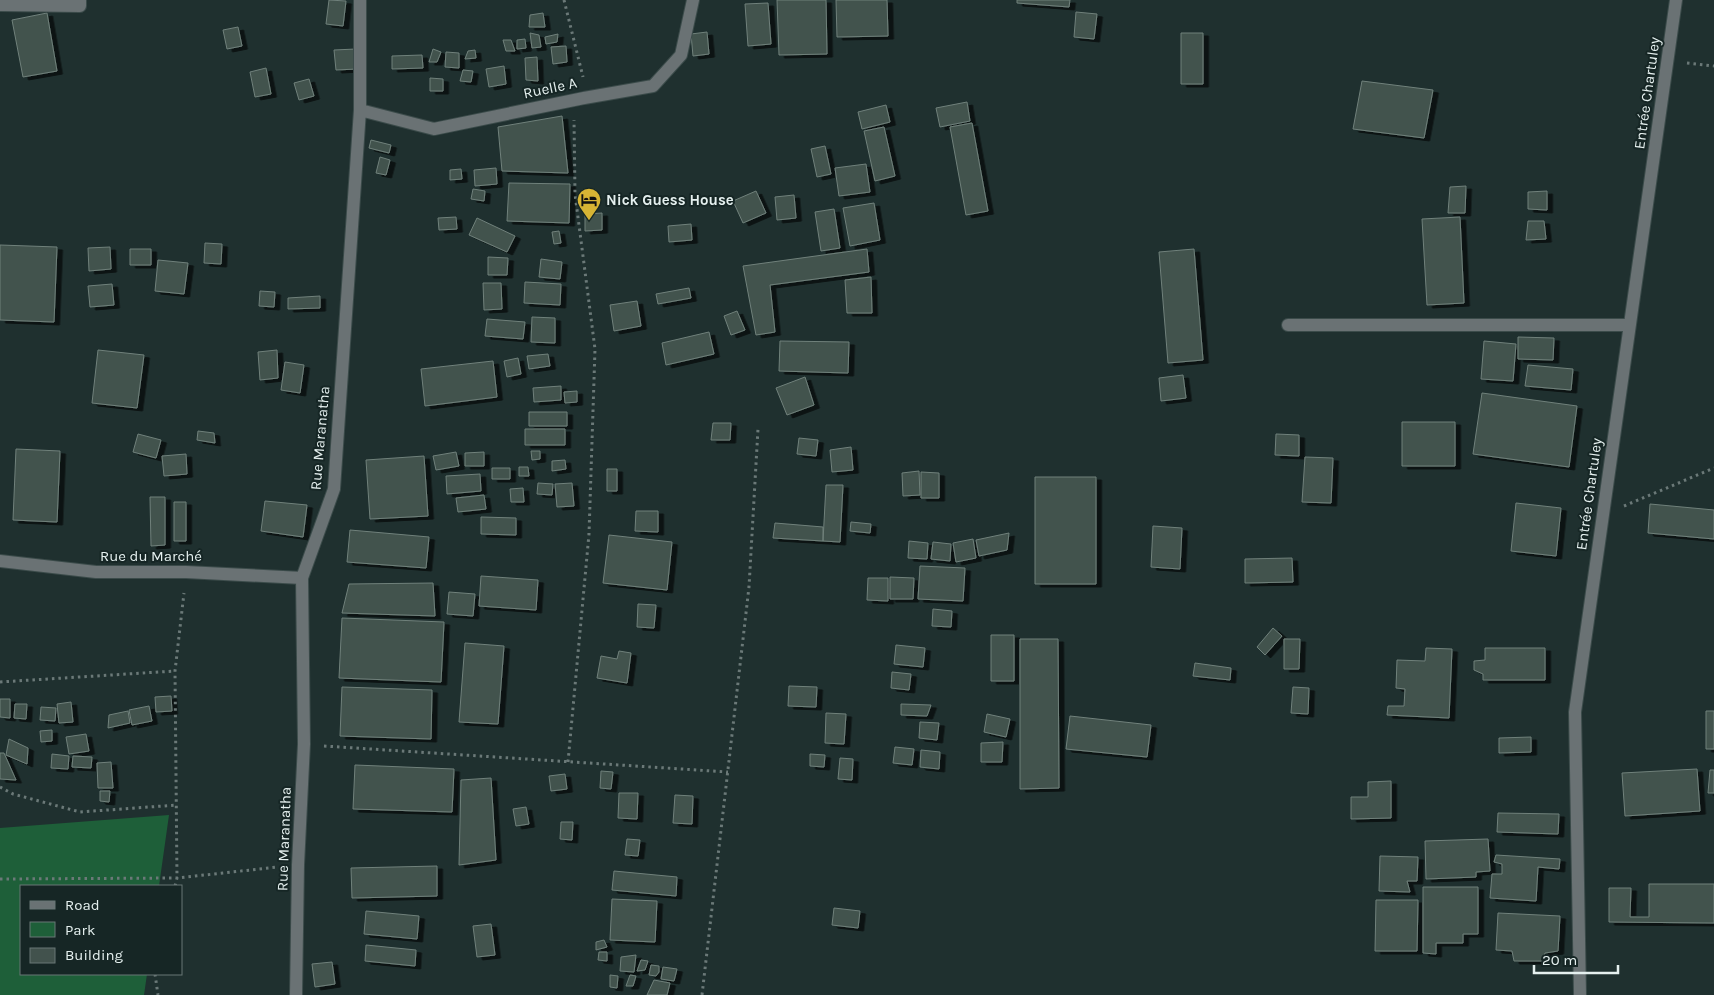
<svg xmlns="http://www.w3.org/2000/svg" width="1714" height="995" font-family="Karla,sans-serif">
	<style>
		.green { fill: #1e5f39 }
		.building { fill: #42524d; stroke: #70817b; filter: url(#shadow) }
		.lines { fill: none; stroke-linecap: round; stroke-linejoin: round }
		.minor-casing { stroke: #3b4b4a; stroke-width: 14 }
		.path { stroke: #6b7978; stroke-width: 3; stroke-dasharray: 2.5 4; stroke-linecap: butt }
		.minor { stroke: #6a7274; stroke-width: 12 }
		.labels { text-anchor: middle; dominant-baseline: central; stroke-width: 4; stroke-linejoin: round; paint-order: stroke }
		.street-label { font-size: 15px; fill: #e5f0ef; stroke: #162625 }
		.poi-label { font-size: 15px; font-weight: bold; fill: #e5f0ef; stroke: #162625; text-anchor: start }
	</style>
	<defs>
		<filter id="shadow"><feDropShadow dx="5.5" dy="3" stdDeviation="0" flood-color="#0009"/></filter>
	</defs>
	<rect width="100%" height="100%" fill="#1f302f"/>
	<path class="green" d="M169,815L159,886H21V974H147L144,995H0V828Z"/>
	<path class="building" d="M329,0L346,1L343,26L326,24Z
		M777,0H826L827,54L779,55Z
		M836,0H887L888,36L837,37Z
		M1017,0H1070L1069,7L1017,3Z
		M768,3L771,44L748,46L745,4Z
		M1076,12L1097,14L1094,39L1074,37Z
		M47,13L57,71L23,77L12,20Z
		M543,13L545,27H529L530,15Z
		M238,27L242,46L227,49L223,30Z
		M707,32L709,54L693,56L691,34Z
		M530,33L539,35L541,47L532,48Z
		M1181,33H1203V84H1181Z
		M558,34L557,42L546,44L545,37Z
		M525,39L526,48L517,49V40Z
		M503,40H511L515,51H506Z
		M566,46L567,62L553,64L551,47Z
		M356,49L357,69L336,70L334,50Z
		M433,49L441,52L437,62H429Z
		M475,50L476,58L465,59L468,51Z
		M446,52L459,53V68L445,67Z
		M422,55L423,68L392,69V56Z
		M537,57L538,81L526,80L525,58Z
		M504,66L506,84L489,87L486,69Z
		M266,68L271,94L255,97L250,72Z
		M463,70L473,71L471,82L460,81Z
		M430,78L443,79V91H430Z
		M309,79L314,96L299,100L294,83Z
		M1362,81L1433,90L1424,138L1353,129Z
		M967,102L970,121L940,127L936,108Z
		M886,105L890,122L862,129L858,112Z
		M562,116L568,173L502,171L498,127Z
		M972,123L988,211L966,215L950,127Z
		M884,127L895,176L875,181L864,131Z
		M371,140L391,145L389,153L369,148Z
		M825,146L831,174L817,177L811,149Z
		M380,157L390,160L386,175L376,173Z
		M866,164L870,192L839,196L835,168Z
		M496,168L497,184L475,186L474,170Z
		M461,169L462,179L450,180V170Z
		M509,183L570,184L569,223L507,221Z
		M1466,186L1465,213H1448L1450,187Z
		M473,189L485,191L484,201L471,199Z
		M756,191L766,213L743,223L733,201Z
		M1547,191V210L1528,209V192Z
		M794,195L796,218L777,220L775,197Z
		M874,203L880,240L850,246L843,208Z
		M834,209L840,248L821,251L815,212Z
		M602,213V230L585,231V214Z
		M456,217L457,229L439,230L438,218Z
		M1460,217L1464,303L1427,305L1422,219Z
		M477,218L515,236L507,252L469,235Z
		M1528,221H1544L1546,239L1526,240Z
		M691,224L692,240L669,242L668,226Z
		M559,231L561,243L554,244L552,232Z
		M205,243L222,244L221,264L204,263Z
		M0,245L57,247L54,322L0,320Z
		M110,247L111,269L89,271L88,248Z
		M130,249H151V265H130Z
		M867,249L869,272L770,285L775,332L756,335L743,266Z
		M1194,249L1203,360L1168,363L1159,252Z
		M488,257L508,258L507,275H488Z
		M541,259L562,262L560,279L539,277Z
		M158,260L188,263L184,294L155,291Z
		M871,277L872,313H847L845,280Z
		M525,282L561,284L560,305L524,303Z
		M483,283H501L502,309L484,310Z
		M112,284L114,305L90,307L88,286Z
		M689,288L691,298L658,304L656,294Z
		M260,291L275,292L274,307L259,306Z
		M320,296V308L288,309V298Z
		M637,301L641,326L614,331L610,305Z
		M737,311L745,330L731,335L724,316Z
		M532,317L555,318V343L531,342Z
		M487,319L525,322L523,339L485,336Z
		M709,332L714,354L666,365L662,343Z
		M1518,337L1554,338L1553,360L1518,359Z
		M780,341L849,342L848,373L779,371Z
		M1484,341L1516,344L1513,381L1481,379Z
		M98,350L144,355L137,408L92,403Z
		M277,350L278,378L260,380L258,352Z
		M548,354L550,366L529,369L527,356Z
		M518,358L521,374L507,377L504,361Z
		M493,361L497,397L425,406L421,369Z
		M285,362L304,365L300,393L281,390Z
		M1528,365L1573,369L1571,390L1525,386Z
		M1183,375L1186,398L1161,401L1159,378Z
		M805,377L814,405L787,415L776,388Z
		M561,386V400L534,402L533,388Z
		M577,391V402L565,403L564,392Z
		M1482,393L1577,406L1569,467L1473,454Z
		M529,412H567V426H529Z
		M1402,422H1455V466H1402Z
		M713,423H731L730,440H711Z
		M525,429H565V445H525Z
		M198,431L214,433L215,443L197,440Z
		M138,434L161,440L156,458L133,452Z
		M1276,434L1299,435V456L1275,455Z
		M799,438L818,440L816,456L797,454Z
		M851,447L853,470L832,472L830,450Z
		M16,449L60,451L57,522L13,520Z
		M531,451H540V459L532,460Z
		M456,452L459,466L436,470L433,456Z
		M484,452V466H465V453Z
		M186,454L187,474L164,476L162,456Z
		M424,456L428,516L370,519L366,460Z
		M1305,457L1333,458L1331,503L1302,502Z
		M565,460L566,469L552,471V461Z
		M519,467H528L529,476H519Z
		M492,468H510V479H492Z
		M607,469H617V491H607Z
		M919,471L920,495L903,496L902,473Z
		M921,472L939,473V498H921Z
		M480,474L481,491L447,494L446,476Z
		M1035,477H1096V584H1035Z
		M538,483L553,484L552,495L537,494Z
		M572,483L574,506L557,507L555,484Z
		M826,485H843L840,542L823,541Z
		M523,488L524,502H511L510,489Z
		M484,495L486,509L458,512L456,498Z
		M150,497H165V545L151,546Z
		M265,501L307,505L303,537L261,531Z
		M174,502H186V541H174Z
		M1516,503L1561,508L1556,556L1511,551Z
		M1650,504L1714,510V539L1648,533Z
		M636,511H658V532L635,531Z
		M481,517L516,518V535L481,534Z
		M851,522L871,524L870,533L850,531Z
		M775,523L823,527V541L773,538Z
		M1153,526L1182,528L1180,569L1151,567Z
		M350,530L429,537L426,568L347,562Z
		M1009,533L1007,550L979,556L976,540Z
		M609,535L672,542L667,590L603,583Z
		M973,539L976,558L956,562L953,543Z
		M909,541L928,543L927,559L908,558Z
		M933,542L951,544L950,561L931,559Z
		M1292,558L1293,582L1245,583V559Z
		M920,566L965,568L963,601L918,599Z
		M481,576L538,580L536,610L479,606Z
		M890,577L914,578L913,599H890Z
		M868,578H888V601L867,600Z
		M433,583L435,616L342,613L349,584Z
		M449,592L475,594L473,616L447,614Z
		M638,604L656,605L654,628L637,627Z
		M933,609L952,611L951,627L932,626Z
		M342,618L444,622L441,682L339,678Z
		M1273,628L1282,636L1265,655L1257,647Z
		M991,635H1014V681H991Z
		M1020,639H1058L1059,788L1020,789Z
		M1284,639H1300L1299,669H1284Z
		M465,643L504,646L498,724L459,722Z
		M896,645L925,648L923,667L894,664Z
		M1426,648L1452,649L1449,718L1387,715L1388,706H1404L1405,689L1396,688L1397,660L1425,661Z
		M1485,648H1545V680H1483V674L1474,670V661L1485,660Z
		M619,651L631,653L627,683L597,678L601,656L617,659Z
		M1195,663L1231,668L1230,680L1193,676Z
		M892,672L911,674L909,690L891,688Z
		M789,686L817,687L816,707L788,706Z
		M342,687L432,690L431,739L340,736Z
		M1293,687L1309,688L1308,714L1291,713Z
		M171,696L172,711L156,712L155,697Z
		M0,699H10V718L0,717Z
		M71,702L73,722L59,723L57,704Z
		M15,704H27L26,719L14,718Z
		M901,704L931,705L927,716L901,715Z
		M149,706L152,721L132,725L129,710Z
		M41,707L56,708L55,721L40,720Z
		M128,711L130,723L108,728L109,715Z
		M1706,711H1714V749H1706Z
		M826,713L846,714L844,744L825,743Z
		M987,714L1010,719L1006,737L984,732Z
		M1070,716L1151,725L1147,757L1066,749Z
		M920,722L939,723L937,740L919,738Z
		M52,730V741L41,742L40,731Z
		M86,734L89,751L69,754L66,737Z
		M1531,737V752L1499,753V738Z
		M9,739L28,748L27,764L6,755Z
		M1003,742L1002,762H981V743Z
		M895,747L914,749L912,765L893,763Z
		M921,750L940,752L939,769L920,767Z
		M0,753H4L16,780L0,779Z
		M52,754L69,756L68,769L51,768Z
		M810,754L825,755L824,767L810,766Z
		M73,756L92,757L91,768L72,767Z
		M840,758L853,759L852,780L838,779Z
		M111,762L113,788H98L97,763Z
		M355,765L454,769L452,812L353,809Z
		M1697,769L1700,811L1625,816L1622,773Z
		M1710,770H1714V793H1708Z
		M601,771L613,772L611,789L600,788Z
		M565,774L567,789L551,791L549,776Z
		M491,778L496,860L459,865L461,780Z
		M1391,781V818L1351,819V797H1368V782Z
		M100,791H110L109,802L100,801Z
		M619,793H638L637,819L618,818Z
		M675,795L693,796L692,824L673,823Z
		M526,807L529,824L516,826L513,809Z
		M1498,813L1559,814L1558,834L1497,832Z
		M561,822H573L572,840L560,839Z
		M627,839L640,840L638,856L625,855Z
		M1488,839L1490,871L1476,872V877L1426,879L1425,841Z
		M1496,855L1560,859L1559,869L1538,867L1536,901L1490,898L1492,874H1502V864L1494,862Z
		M1380,856L1418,857L1417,881H1407L1410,892L1379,891Z
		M437,866V896L352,898L351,868Z
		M614,871L677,877L676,896L612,890Z
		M1649,884H1714V923L1609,922V888H1631L1630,917H1649Z
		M1423,887H1478V934H1463V943H1436V954L1423,953Z
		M612,899L657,901L655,942L610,940Z
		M1376,900H1418L1417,951H1375Z
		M834,908L860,911L858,928L832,925Z
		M366,911L419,916L417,939L364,934Z
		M1498,913L1560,916L1558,951L1545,953L1542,961H1514L1512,951L1496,950Z
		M491,924L495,955L477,957L473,926Z
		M604,940L607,947L596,950V942Z
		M366,945L416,950L415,966L365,961Z
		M599,952H607V961L598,960Z
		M636,955L634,972L620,971L621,957Z
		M641,960L648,961L645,970L637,971Z
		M332,962L335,984L315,987L312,964Z
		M651,965L659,966V972L656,976L649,975Z
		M663,967L677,969L674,981L661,979Z
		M610,975L618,976L617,988L610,987Z
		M630,975L636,976L633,986H626Z
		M654,980L670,983L667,995H647Z"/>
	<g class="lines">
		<defs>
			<path id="minor" d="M0,5L80,6V0
				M360,110L434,129L584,98L653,86L681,55L693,0
				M1288,325H1630
				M0,561L96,572H186L302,578
				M296,995L298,865L304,744L302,578L334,489L360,110V0
				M1580,995L1575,712L1676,0"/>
		</defs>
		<use href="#minor" class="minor-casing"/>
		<path class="path" d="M564,0L583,77
			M1687,63L1714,66
			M1624,506L1714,468
			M0,682L175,671
			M324,746L728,772
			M568,762L589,534L595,349L575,194L574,120
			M0,787L13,794L80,812L177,805
			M0,879L177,878L278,867
			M175,886L177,878L175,671L184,593
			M155,974L158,995
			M702,995L749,587L758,429"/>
		<use href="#minor" class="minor"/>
	</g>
	<defs>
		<symbol id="hotel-pin" viewBox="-11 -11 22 30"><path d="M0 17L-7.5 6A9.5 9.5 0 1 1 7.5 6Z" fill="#d7b434" stroke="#162625"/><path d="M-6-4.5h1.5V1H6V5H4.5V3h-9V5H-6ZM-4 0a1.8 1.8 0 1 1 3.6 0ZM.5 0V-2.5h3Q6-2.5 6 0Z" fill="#111"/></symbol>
	</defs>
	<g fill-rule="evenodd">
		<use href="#hotel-pin" x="575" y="186" width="28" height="38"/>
	</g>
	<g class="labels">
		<g class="street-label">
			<text transform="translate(550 88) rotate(-12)">Ruelle A</text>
			<text transform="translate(1647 93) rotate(-82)">Entrée Chartuley</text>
			<text transform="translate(320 438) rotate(-85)">Rue Maranatha</text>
			<text transform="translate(1589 494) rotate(-82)">Entrée Chartuley</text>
			<text x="151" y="556">Rue du Marché</text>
			<text transform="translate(284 839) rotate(-88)">Rue Maranatha</text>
		</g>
		<g class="poi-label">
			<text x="606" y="200">Nick Guess House</text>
		</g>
	</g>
	<rect x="20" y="885" width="162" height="90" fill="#162625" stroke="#697776"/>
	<rect x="30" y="901" width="25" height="8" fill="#6a7274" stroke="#697776"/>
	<text x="65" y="910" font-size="15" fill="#e5f0ef">Road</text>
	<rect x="30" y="922" width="25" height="15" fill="#1e5f39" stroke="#697776"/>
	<text x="65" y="935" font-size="15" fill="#e5f0ef">Park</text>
	<rect x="30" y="948" width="25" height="15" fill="#42524d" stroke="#697776"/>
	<text x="65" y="960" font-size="15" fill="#e5f0ef">Building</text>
	<path d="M1534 965v8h84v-8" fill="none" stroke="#e5f0ef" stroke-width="2.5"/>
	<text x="1542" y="965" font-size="15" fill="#e5f0ef" stroke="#162625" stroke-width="4" paint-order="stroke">20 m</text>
</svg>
